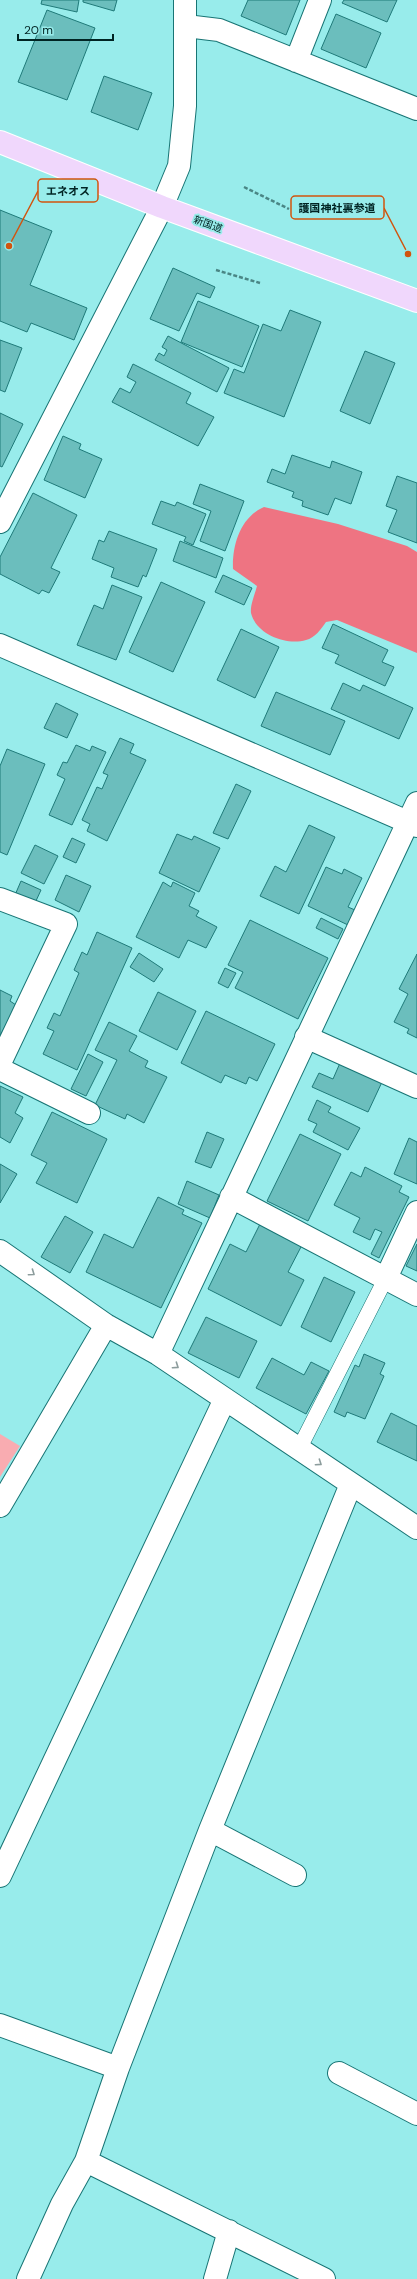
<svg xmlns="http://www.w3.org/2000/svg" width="417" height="2279" font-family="'DM Sans','Noto Sans JP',sans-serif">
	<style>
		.green { fill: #f9acb1 }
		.forest { fill: #ee7482 }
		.building { fill: #6bbebd; stroke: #1f7a79 }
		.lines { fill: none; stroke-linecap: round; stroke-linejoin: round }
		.service-casing { stroke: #187575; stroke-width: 16 }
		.minor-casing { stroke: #187575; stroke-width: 24 }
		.tertiary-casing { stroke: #187575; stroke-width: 24 }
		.primary-casing { stroke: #fff; stroke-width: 24 }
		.path { stroke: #4a8685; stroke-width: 2.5; stroke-dasharray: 4 2; stroke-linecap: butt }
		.service { stroke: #fff; stroke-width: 15 }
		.minor { stroke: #fff; stroke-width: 22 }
		.tertiary { stroke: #fff; stroke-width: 22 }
		.primary { stroke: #f0d7fc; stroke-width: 22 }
		.oneway { stroke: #8c9c9c }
		.labels { text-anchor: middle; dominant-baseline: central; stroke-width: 3.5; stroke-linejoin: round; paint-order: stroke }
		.street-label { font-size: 10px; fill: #002423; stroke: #98eceb }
		.leader { fill: none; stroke: #d1540e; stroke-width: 1.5 }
		.callout-dot { fill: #d1540e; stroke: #98eceb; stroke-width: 1.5 }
		.callout { fill: #98eceb; stroke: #d1540e; stroke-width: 1.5 }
		.callout-label { font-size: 11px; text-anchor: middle; font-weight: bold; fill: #002423 }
	</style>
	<rect width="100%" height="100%" fill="#98eceb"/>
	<path class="green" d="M0,1434L20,1446L0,1477Z"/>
	<path class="forest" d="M264,507L338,524L407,546L417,552V653L337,620L326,622C321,629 315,638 306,640C286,646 256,634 251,613C250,605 255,594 257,586L233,569C232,546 240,517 264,507Z"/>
	<path class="building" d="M42,0H79L77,12L41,4Z
		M83,0H117L114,11L83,2Z
		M248,0H300L286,35L241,16Z
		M344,0H397L387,22L342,3Z
		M47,10L95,28L67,100L18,82Z
		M336,14L381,33L366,68L321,49Z
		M104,76L152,93L138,130L91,112Z
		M0,210L52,231L30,285L87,308L74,340L31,323L27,332L0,321Z
		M173,268L215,287L210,298L197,293L179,331L150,319Z
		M198,301L259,326L242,367L181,342Z
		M290,310L321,322L284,417L224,393L234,369L244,373L263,324L281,331Z
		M168,336L229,368L217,392L155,360L159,353L164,356L167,350L162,347Z
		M0,340L22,348L5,392L0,390Z
		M365,351L395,363L370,424L340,411Z
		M133,364L191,393L186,403L214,417L198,446L112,402L120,388L130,393L136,382L127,377Z
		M0,413L23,424L2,467L0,466Z
		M63,436L81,444L79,449L102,459L85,498L44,480Z
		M292,455L330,468L332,461L362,472L351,504L335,498L328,515L302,506L303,501L292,497L294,492L267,482L272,469L285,474Z
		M397,476L417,483V543L388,532L397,510L386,506Z
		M200,484L244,501L225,551L200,541L211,511L193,504Z
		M33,493L77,515L51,568L60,572L49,593L42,590L39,594L0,574V557Z
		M161,501L175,506L177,502L206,514L193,545L184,541L186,537L152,524Z
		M109,531L157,549L146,577L143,575L138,587L111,577L114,568L92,559L99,540L104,542Z
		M180,541L223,558L216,578L173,561Z
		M223,575L252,588L244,605L215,592Z
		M161,582L205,602L173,672L129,652Z
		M112,585L142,597L116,660L77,645L94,605L103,609Z
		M333,624L388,650L382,662L394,667L385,686L335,663L339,655L322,648Z
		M241,629L279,647L255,698L217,680Z
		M343,683L360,691L363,685L413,708L399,739L331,709Z
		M276,692L345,721L330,755L261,726Z
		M56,703L78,714L67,738L44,728Z
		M120,738L134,744L130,753L146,760L107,841L87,831L90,824L82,820L97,787L102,789L108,775L103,773Z
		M76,745L90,751L92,746L106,752L72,825L49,815L65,779L57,775L63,762L67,763Z
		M7,749L45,764L7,855L0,852V766Z
		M236,784L251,791L228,839L213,833Z
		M309,825L335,837L299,914L260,896L275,866L286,872Z
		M177,834L192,840L194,836L220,848L199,892L159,873Z
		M72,838L85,844L76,863L63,857Z
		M35,845L58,856L44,884L21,873Z
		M326,867L342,874L344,869L362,878L348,907L355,910L348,925L308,906Z
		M66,875L91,886L79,912L55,900Z
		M21,881L41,890L35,903L15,895Z
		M163,882L171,887L173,882L195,893L189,906L199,911L196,916L217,927L206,948L188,940L179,958L136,937Z
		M321,918L343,929L338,939L316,928Z
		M250,920L328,958L298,1019L235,988L243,972L228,965Z
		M97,932L132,948L77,1070L43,1054L54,1031L47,1028L54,1013L60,1016L79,973L74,970L82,952L87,955Z
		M139,953L163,969L154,982L130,967Z
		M417,954V1038L407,1033L409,1029L394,1022L408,994L399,989Z
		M225,968L236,973L228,988L218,983Z
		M0,990L12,996L10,1001L16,1005L0,1036Z
		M158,992L196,1011L177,1050L139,1031Z
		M206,1011L275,1044L257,1081L249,1077L246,1084L225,1075L221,1083L181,1063Z
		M109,1022L137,1036L129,1051L148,1061L145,1067L167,1077L144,1123L127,1114L125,1119L95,1105L117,1060L95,1050Z
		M88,1054L103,1062L86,1096L71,1089Z
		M340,1063L382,1082L368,1112L312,1087L319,1073L333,1079Z
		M0,1086L23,1097L15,1113L23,1118L10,1143L0,1137Z
		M317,1100L331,1107L328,1112L360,1128L348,1150L313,1132L317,1124L308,1120Z
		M52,1112L107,1139L77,1203L36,1183L47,1163L31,1155Z
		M207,1132L224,1139L211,1168L195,1162Z
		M300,1134L341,1154L308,1221L267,1201Z
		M409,1138L417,1142V1184L394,1174Z
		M0,1164L17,1174L0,1203Z
		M365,1167L402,1186L399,1192L409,1197L379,1258L371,1254L382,1232L375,1229L370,1240L353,1232L360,1218L334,1205L351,1172L361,1177Z
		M187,1181L219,1195L210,1218L178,1204Z
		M158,1197L184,1210L182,1214L202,1223L161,1308L86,1272L104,1234L133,1248Z
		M65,1216L93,1232L70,1273L41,1257Z
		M260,1224L302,1245L288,1272L304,1280L281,1326L208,1289L230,1244L246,1252Z
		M417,1244V1271L406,1266Z
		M324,1277L355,1292L331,1342L301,1327Z
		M206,1317L257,1341L239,1378L188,1353Z
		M364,1354L385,1363L380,1374L384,1376L365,1419L347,1412L345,1417L334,1412L355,1365L359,1367Z
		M272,1358L304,1375L311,1362L329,1371L306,1414L256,1388Z
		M391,1413L417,1426V1461L377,1442Z"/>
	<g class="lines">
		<defs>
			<path id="service" d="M299,1449L386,1278"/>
			<path id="minor" d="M186,26L219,30L417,109
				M296,61L320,0
				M0,522L162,207
				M0,899L66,924L0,1063
				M306,1037L417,1087
				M0,1069L89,1113
				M231,1197L417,1295
				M0,1251L106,1325L158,1354L417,1528
				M386,1278L417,1212
				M158,1354L417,803
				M0,1506L106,1325
				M210,1830L295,1875
				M0,1876L225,1399
				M0,2025L118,2068
				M339,2073L417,2114
				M86,2161L324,2279
				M28,2279L62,2204L86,2161L118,2068L210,1830L351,1484
				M215,2279L229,2231"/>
			<path id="tertiary" d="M162,207L179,166L185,106V0
				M0,645L417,826"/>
			<path id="primary" d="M0,142L162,207L417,301"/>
		</defs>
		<use href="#service" class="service-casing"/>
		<use href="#minor" class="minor-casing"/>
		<use href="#tertiary" class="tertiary-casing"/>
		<use href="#primary" class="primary-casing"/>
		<path class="path" d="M244,187L289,209
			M216,270L260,283"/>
		<use href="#service" class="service"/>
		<use href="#minor" class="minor"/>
		<use href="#tertiary" class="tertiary"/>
		<use href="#primary" class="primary"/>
	</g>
	<defs><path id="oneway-chevron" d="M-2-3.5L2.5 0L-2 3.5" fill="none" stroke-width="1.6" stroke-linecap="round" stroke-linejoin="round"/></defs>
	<g class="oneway">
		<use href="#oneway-chevron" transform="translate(32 1273) rotate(35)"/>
		<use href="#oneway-chevron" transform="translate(176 1366) rotate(34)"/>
		<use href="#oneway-chevron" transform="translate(319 1463) rotate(34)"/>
	</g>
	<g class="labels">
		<g class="street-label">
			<text transform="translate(208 224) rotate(20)">新国道</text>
		</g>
	</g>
	<path class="leader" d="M9 246L38 191M408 254L384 208"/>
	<g class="callout-dot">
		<circle cx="9" cy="246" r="4"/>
		<circle cx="408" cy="254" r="4"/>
	</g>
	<g class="callout">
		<rect x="38" y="179" width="60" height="23" rx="4"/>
		<rect x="291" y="196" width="93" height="23" rx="4"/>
	</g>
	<g class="callout-label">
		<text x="68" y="195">エネオス</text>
		<text x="337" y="212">護国神社裏参道</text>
	</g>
	<path d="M18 34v6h95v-6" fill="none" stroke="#002423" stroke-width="2"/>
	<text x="24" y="34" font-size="12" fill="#002423" stroke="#98eceb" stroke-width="3" paint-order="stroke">20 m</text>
</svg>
